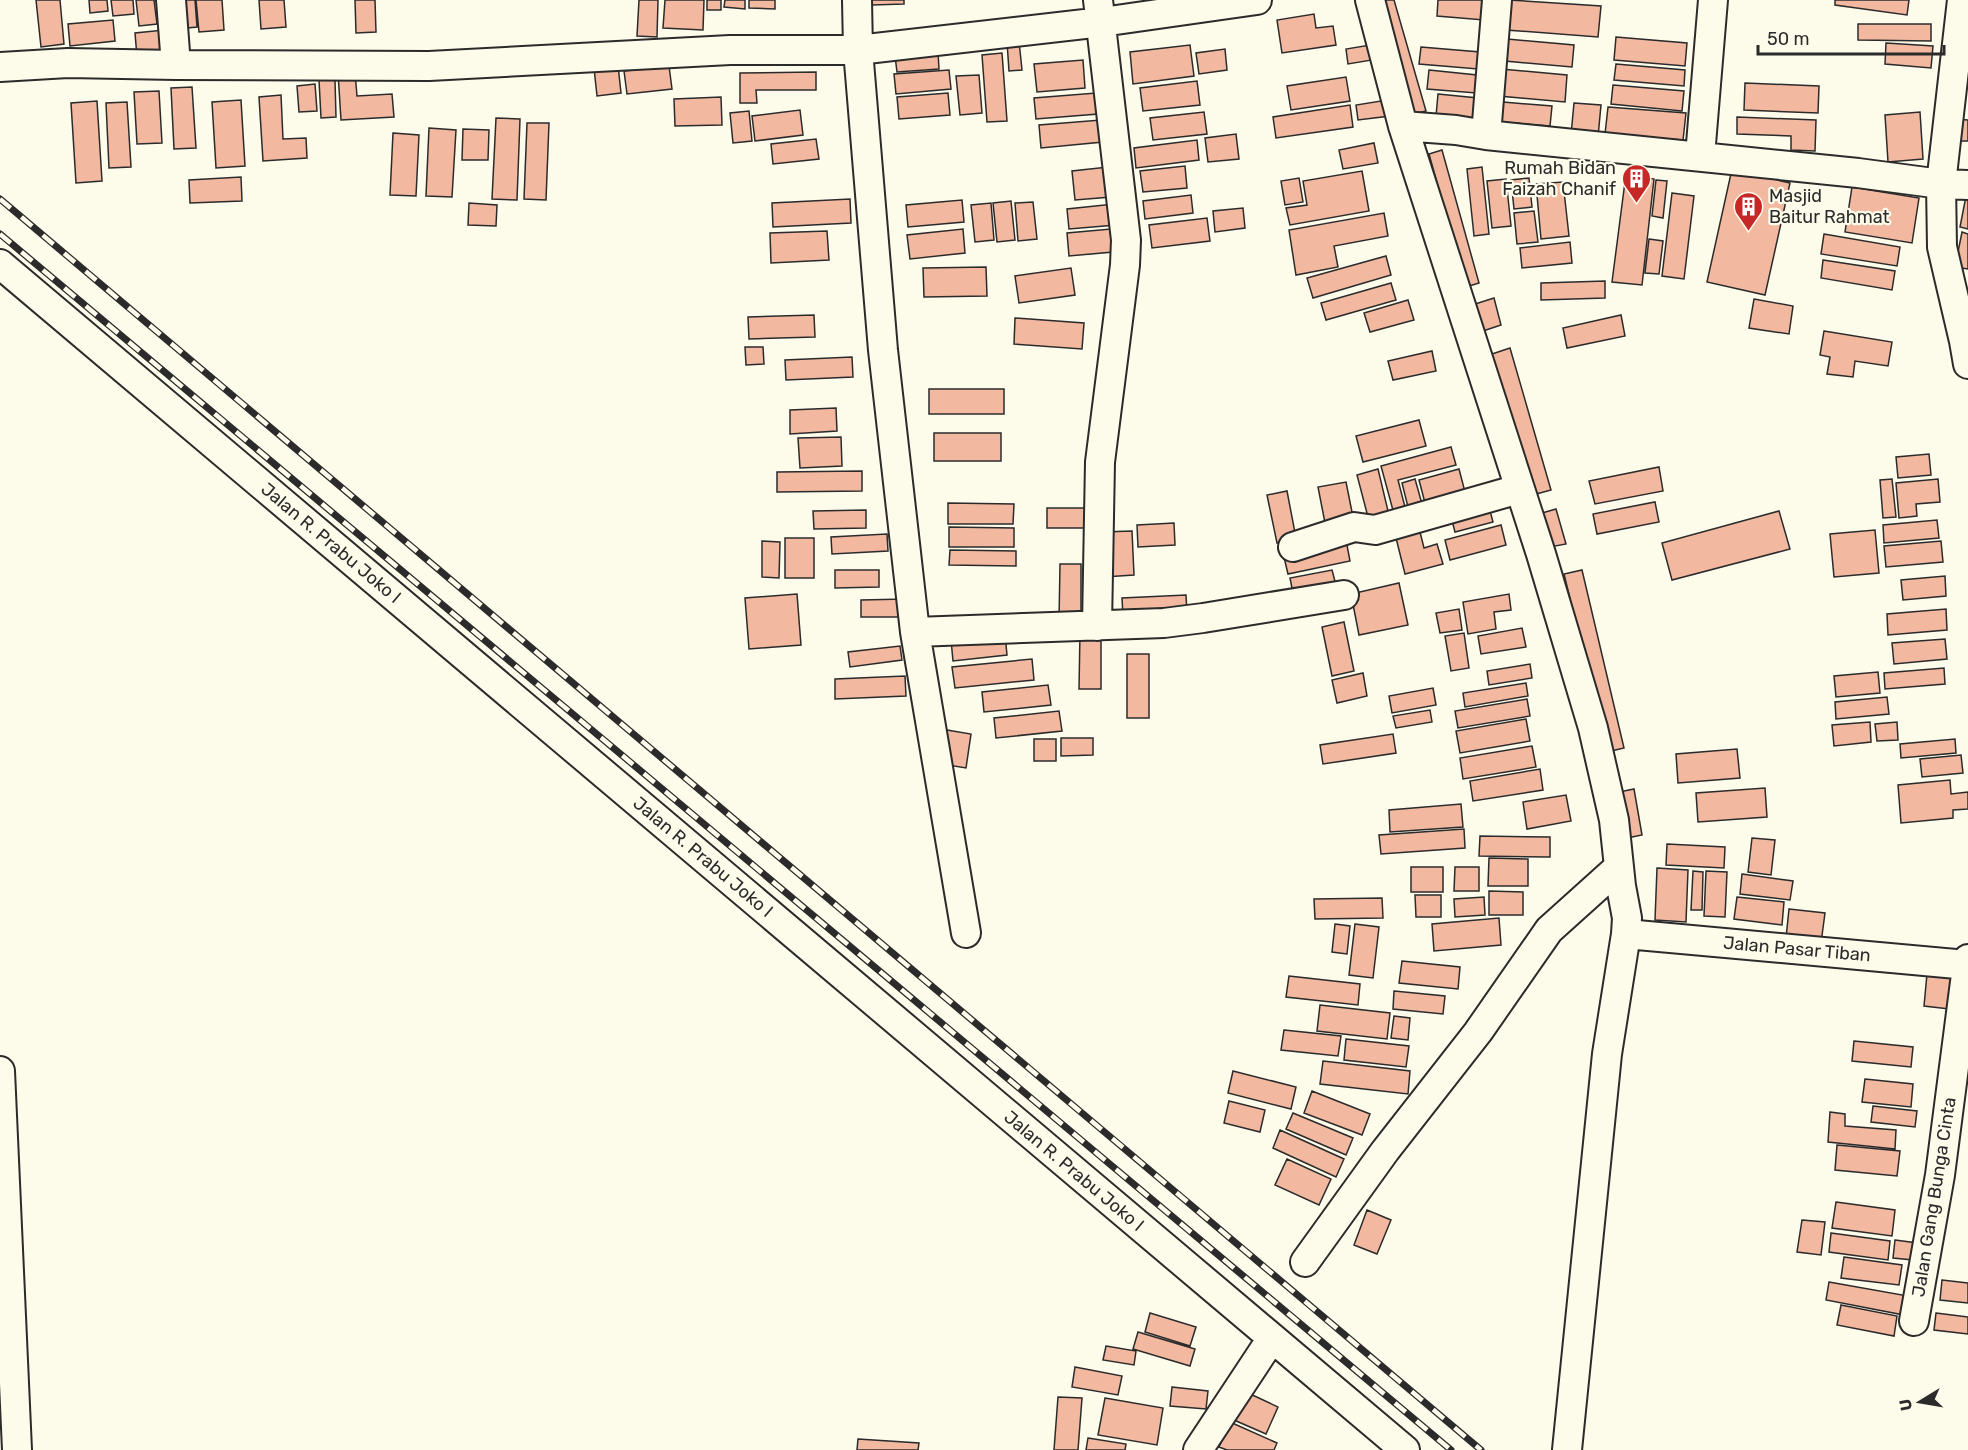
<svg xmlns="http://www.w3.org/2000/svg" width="1968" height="1450" font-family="Rubik,sans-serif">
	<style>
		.building { fill: #f2b8a0; stroke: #2b2b2b; stroke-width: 1.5 }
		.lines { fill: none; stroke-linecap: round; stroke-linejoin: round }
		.minor-casing { stroke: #2b2b2b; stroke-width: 32 }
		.minor { stroke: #fdfbea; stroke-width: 28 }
		.rail-casing { stroke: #2b2b2b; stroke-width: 7 }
		.rail { stroke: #fdfbea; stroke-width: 4.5; stroke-dasharray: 14; stroke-linecap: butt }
		.labels { text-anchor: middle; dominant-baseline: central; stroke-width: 4.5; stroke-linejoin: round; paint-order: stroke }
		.poi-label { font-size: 18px; fill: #2b2b2b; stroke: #fdfbea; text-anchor: end }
		.street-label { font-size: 18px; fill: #2b2b2b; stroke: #fdfbea }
	</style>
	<rect width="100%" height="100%" fill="#fdfbea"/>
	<path class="building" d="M36,0H60L64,44L41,47Z
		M89,0H107L108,11L90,13Z
		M111,0H133L134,14L113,16Z
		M136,0H154L157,24L139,26Z
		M176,0H195L197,27L178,29Z
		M196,0H222L224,30L199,32Z
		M259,0H284L286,27L261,29Z
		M355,0H375L376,32L356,33Z
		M639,0H658L657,37L637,36Z
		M665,0H704L703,30L663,28Z
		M707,0H721V10H707Z
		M725,0H745V9L724,7Z
		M749,0H775V9L749,8Z
		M872,0H904V4L872,5Z
		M1376,0H1394L1426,111L1410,115Z
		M1438,0H1486L1484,20L1437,16Z
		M1509,0L1601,6L1598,37L1506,30Z
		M1835,0H1909L1907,15L1835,5Z
		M1314,14L1316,28L1333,26L1336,45L1282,53L1277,20Z
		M113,20L115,41L70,46L68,24Z
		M1858,24H1931V41L1858,40Z
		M164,30L166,54L137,57L135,33Z
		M1616,37L1687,43L1685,66L1614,60Z
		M1507,39L1574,45L1572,67L1505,61Z
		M1019,41L1022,70L1009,71L1007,42Z
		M1886,43L1933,46L1931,68L1885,64Z
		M1190,45L1194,76L1133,84L1130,52Z
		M1370,45L1372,60L1348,64L1346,49Z
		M1421,47L1480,52L1478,69L1419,64Z
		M1225,49L1227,70L1199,74L1196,53Z
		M938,52L939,69L897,72L895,56Z
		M1002,53L1007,121L987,122L982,55Z
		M1083,60L1085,88L1037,92L1034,64Z
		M1616,64L1685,70L1684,86L1614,80Z
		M618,65L621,93L597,96L594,68Z
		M669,66L672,89L627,94L624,71Z
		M1501,69L1567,75L1565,102L1499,96Z
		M949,70L951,89L896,94L894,74Z
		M1429,70L1477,75L1476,93L1427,89Z
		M355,72L357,96L392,94L394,117L341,120L338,73Z
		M816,72V90H756L757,103H740V73Z
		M979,75L982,113L960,115L956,76Z
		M1346,77L1350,101L1291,110L1287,86Z
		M319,80H335L336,117L321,118Z
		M1197,81L1200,105L1143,111L1140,88Z
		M1745,83L1819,86L1818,113L1744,110Z
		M315,84L317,111L299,112L297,86Z
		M1613,85L1684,91L1682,111L1611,104Z
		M192,87L196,148L174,149L171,88Z
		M159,91L162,143L137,144L134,92Z
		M948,93L950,115L899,119L897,97Z
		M1096,93L1098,114L1036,119L1034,98Z
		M1438,94L1478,98L1476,119L1436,116Z
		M281,95L283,139L306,138L307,158L263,161L259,97Z
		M721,97L722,125L675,126L674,99Z
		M241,100L245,166L216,168L212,102Z
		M1387,100L1390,116L1358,120L1356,105Z
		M97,101L102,181L76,183L71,103Z
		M127,102L131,167L109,168L106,103Z
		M1503,102L1552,106L1550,126L1501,122Z
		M1574,103L1601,105L1598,137L1571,135Z
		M1350,105L1353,127L1276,138L1273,117Z
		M1608,107L1686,113L1683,140L1605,134Z
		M800,110L803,135L755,141L752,116Z
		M749,111L752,141L733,143L730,113Z
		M1204,112L1207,134L1153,140L1150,118Z
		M1920,112L1923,159L1888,162L1885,115Z
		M1737,117L1816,120L1815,151L1791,150V136L1737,134Z
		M496,118L520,119L517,200L492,199Z
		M1957,119L1968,120V141H1956Z
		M1101,120L1103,142L1041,148L1039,125Z
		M527,123H549L546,200L524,199Z
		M429,128L456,130L452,197L426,196Z
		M463,129L489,130L488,160H462Z
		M393,133L419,135L416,196L390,195Z
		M1236,134L1239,159L1208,162L1205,138Z
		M816,139L819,159L773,164L771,144Z
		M1197,140L1199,160L1136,168L1134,148Z
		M1374,143L1378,163L1343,169L1339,150Z
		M1442,150L1479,283L1466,287L1429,154Z
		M1185,166L1187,188L1143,192L1140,171Z
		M1108,167L1111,197L1075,200L1072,171Z
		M1482,167L1489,234L1474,236L1467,169Z
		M1732,169L1790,183L1765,295L1707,282Z
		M1362,171L1369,211L1290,225L1286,208L1307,205L1303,181Z
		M1626,174L1654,179L1642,285L1612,282Z
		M241,177L242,201L190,203L189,180Z
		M1299,178L1303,202L1285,205L1281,181Z
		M1529,178L1532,207L1514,209L1511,180Z
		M1506,179L1511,226L1492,228L1487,181Z
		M1656,180L1667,181L1663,218L1652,216Z
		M1563,182L1569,236L1541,239L1536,184Z
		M1852,187L1919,198L1912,243L1845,232Z
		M1967,191H1968V229L1960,227Z
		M1672,193L1694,196L1684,279L1662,276Z
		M1191,195L1193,213L1145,219L1143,201Z
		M850,199L851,223L773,227L772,203Z
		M962,200L964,222L908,227L906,205Z
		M1011,201L1015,240L997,242L993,203Z
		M1033,202L1037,239L1018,241L1015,203Z
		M469,203L497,205L496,226L468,225Z
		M991,203L994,240L975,242L971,205Z
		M1114,204L1116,225L1069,229L1067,209Z
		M1243,208L1245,228L1215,232L1213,211Z
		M1534,211L1538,242L1517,244L1514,213Z
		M1384,213L1388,236L1334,246L1338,267L1296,275L1289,230Z
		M1207,218L1210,241L1152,248L1149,225Z
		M963,229L965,253L910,259L907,235Z
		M1111,229L1113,252L1069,256L1067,233Z
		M827,231L829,260L771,263L770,233Z
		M1962,232L1968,234V269L1955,267Z
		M1824,234L1900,247L1897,266L1821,254Z
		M1649,239L1663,241L1659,274L1645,273Z
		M1570,242L1572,263L1522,268L1520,248Z
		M1386,256L1391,275L1313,298L1307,278Z
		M1823,260L1895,271L1892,290L1821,278Z
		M986,267L987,296L924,297L923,268Z
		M1071,268L1075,295L1019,303L1015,276Z
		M1605,281V298L1541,300V283Z
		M1391,283L1396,300L1326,320L1321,303Z
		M1494,298L1501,325L1480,332L1472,305Z
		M1754,299L1793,306L1789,334L1749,328Z
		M1408,300L1414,320L1370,332L1364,313Z
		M814,315L815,337L749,339L748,317Z
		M1621,315L1625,336L1567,348L1563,328Z
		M1015,318L1084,323L1082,349L1014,344Z
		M1824,331L1892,342L1888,366L1855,361L1853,377L1827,374L1830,357L1820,355Z
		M745,347H763L764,364L746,365Z
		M1510,348L1551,490L1529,496L1489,355Z
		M1432,351L1436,371L1393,380L1388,361Z
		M852,357L853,377L786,380L785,360Z
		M929,389H1004V414H929Z
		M836,408L837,431L790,434V410Z
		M1419,420L1426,446L1363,462L1356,436Z
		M934,433H1001V461H934Z
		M841,437L842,466L800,468L798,438Z
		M1451,447L1456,465L1398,480L1406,511L1394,514L1381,466Z
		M1929,454L1931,475L1898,478L1896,457Z
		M1659,467L1663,491L1595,504L1589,481Z
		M1378,469L1388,511L1368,517L1357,475Z
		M1459,469L1465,492L1425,503L1419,480Z
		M862,471V491L777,492V472Z
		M1415,479L1424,511L1410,515L1402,483Z
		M1892,479L1896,517L1883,518L1880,480Z
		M1938,479L1940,502L1916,504L1917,516L1899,518L1896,483Z
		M1346,482L1354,522L1326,528L1318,487Z
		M1287,491L1296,538L1277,543L1267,495Z
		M1655,502L1659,522L1597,534L1593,514Z
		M948,503L1014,504L1013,524H948Z
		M1488,503L1493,522L1455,532L1450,513Z
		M1047,508H1091V528H1047Z
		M1556,509L1566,544L1550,547L1542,513Z
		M866,510V528L814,529L813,511Z
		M1779,511L1790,549L1672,580L1662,543Z
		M1937,520L1939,538L1884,543L1883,525Z
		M1174,523L1175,545L1138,547L1137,525Z
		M1501,525L1506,545L1450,560L1445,540Z
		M949,527L1014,528V547H949Z
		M1875,530L1879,573L1834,577L1830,534Z
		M1132,531L1134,575L1104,577L1102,532Z
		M1420,532L1424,548L1437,544L1443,564L1405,574L1396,538Z
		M887,534L888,551L832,554L831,537Z
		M785,538H814V578H785Z
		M1346,540L1350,561L1288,574L1283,553Z
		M762,541L780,542L779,578L762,577Z
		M1941,541L1943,562L1886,567L1884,546Z
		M950,550L1016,551V566L949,565Z
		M1060,564H1081V621H1059Z
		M835,570H879V587L835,588Z
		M1332,570L1337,589L1294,598L1290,578Z
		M1582,570L1624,748L1607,752L1564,574Z
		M1945,576L1946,596L1903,600L1901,580Z
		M1399,583L1408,625L1359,635L1351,594Z
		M797,594L801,645L749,649L745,598Z
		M1509,594L1511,610L1494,612L1496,629L1468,634L1463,602Z
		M1186,595L1187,613L1123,617L1122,598Z
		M905,599V617H861V600Z
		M1459,609L1462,630L1440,633L1436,613Z
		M1946,609L1947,630L1888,635L1887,614Z
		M1344,622L1354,671L1332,676L1322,627Z
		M1522,628L1526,647L1481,654L1478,636Z
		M1080,632H1101V689H1079Z
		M1464,633L1469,668L1451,671L1445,636Z
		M1005,634L1007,655L953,661L951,640Z
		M1945,639L1947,659L1894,664L1892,643Z
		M900,646L902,660L850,667L848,652Z
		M1127,654H1149V718H1127Z
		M1032,659L1034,680L955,688L952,667Z
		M1530,664L1532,678L1489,685L1487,671Z
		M1944,668L1945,684L1885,689L1884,673Z
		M1878,672L1880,693L1836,697L1834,676Z
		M1363,673L1367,696L1337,703L1332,680Z
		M905,676L906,696L835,699V679Z
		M1526,683L1528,696L1465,707L1463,693Z
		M1048,685L1051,705L984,712L982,692Z
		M1433,688L1436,705L1392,713L1389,696Z
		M1887,697L1889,714L1836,719L1835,702Z
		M1527,699L1530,716L1458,728L1455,711Z
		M1430,710L1432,722L1396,728L1393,716Z
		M1059,711L1062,731L996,738L994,718Z
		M1526,719L1530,741L1460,753L1456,731Z
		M1870,722L1871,742L1834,746L1832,725Z
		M1897,722L1898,740L1877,741L1875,724Z
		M947,730L971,734L966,768L941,764Z
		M1393,734L1396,753L1323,764L1320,745Z
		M1061,738H1093V755L1061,756Z
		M1034,739H1056V761H1034Z
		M1955,739L1956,753L1901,758L1900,744Z
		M1532,746L1536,767L1463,779L1460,758Z
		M1737,749L1740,778L1678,783L1676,754Z
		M1961,755L1963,773L1922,777L1920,759Z
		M1540,769L1543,790L1473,801L1470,781Z
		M1950,780L1951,794L1968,792V809L1953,810V818L1901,823L1898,785Z
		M1765,788L1767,817L1698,822L1696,793Z
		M1634,789L1642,835L1627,838L1619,792Z
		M1566,795L1571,821L1527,829L1523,802Z
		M1461,804L1463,827L1390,832L1389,810Z
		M1464,829L1465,848L1381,854L1379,835Z
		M1480,836L1550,837V857L1479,856Z
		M1752,838L1775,840L1771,875L1748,872Z
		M1667,844L1725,847L1724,868L1666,865Z
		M1489,858L1528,859V886H1488Z
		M1411,867H1443V892H1411Z
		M1455,867H1479V891H1454Z
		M1657,868L1688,870L1686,922L1655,920Z
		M1693,871L1703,872L1702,910H1691Z
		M1706,871L1727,872L1725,917L1704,916Z
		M1742,874L1793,881L1790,900L1740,894Z
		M1489,891L1523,892V915H1489Z
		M1415,895H1441V917H1416Z
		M1484,897L1485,915L1455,917L1454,899Z
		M1737,897L1784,902L1782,925L1734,919Z
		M1382,898L1383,918L1315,919L1314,899Z
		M1789,909L1825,913L1821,943L1786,938Z
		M1499,918L1501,945L1434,951L1432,924Z
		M1335,924L1350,926L1347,954L1332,952Z
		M1355,924L1379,927L1373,978L1349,975Z
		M1402,961L1460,967L1458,989L1399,983Z
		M1927,974L1961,978L1958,1010L1924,1006Z
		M1289,976L1360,984L1358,1005L1286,997Z
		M1394,991L1445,996L1443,1014L1393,1009Z
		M1320,1005L1390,1013L1387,1039L1317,1031Z
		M1394,1016L1410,1018L1408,1040L1391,1038Z
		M1284,1030L1341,1036L1338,1056L1281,1050Z
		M1346,1039L1409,1046L1406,1067L1344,1060Z
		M1854,1041L1913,1047L1911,1067L1852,1061Z
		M1323,1061L1410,1071L1408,1094L1320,1084Z
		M1233,1071L1296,1087L1291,1109L1228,1093Z
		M1865,1079L1913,1084L1911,1107L1862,1102Z
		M1312,1091L1370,1114L1362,1135L1304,1113Z
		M1229,1101L1265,1110L1260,1132L1224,1123Z
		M1873,1106L1917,1111L1915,1127L1871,1122Z
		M1830,1112L1845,1114V1126L1896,1130L1895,1149L1828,1142Z
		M1293,1113L1353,1138L1346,1155L1286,1129Z
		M1280,1130L1344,1159L1336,1177L1273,1148Z
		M1837,1145L1900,1151L1897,1176L1835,1170Z
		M1287,1159L1331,1179L1319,1205L1275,1185Z
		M1836,1202L1895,1210L1892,1236L1832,1228Z
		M1367,1210L1391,1220L1377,1254L1354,1245Z
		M1802,1220L1825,1222L1821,1255L1797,1252Z
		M1831,1233L1890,1241L1888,1260L1829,1252Z
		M1895,1240L1925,1244L1923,1261L1893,1258Z
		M1844,1257L1902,1265L1899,1285L1841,1278Z
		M1942,1280L1968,1283V1303L1940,1300Z
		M1829,1282L1908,1296L1904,1315L1826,1300Z
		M1841,1305L1897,1316L1894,1336L1837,1325Z
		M1150,1313L1196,1327L1190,1346L1145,1332Z
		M1936,1313L1968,1317V1334L1934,1330Z
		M1138,1332L1195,1349L1190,1366L1133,1349Z
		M1106,1346L1136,1351L1134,1365L1103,1360Z
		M1075,1367L1122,1376L1118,1395L1072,1387Z
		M1172,1387L1208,1391L1206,1409L1170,1406Z
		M1246,1392L1278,1407L1266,1434L1234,1420Z
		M1058,1397L1082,1398L1078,1450H1054Z
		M1105,1398L1163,1408L1157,1445L1098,1435Z
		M1230,1422L1277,1443L1274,1450H1227L1219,1447Z
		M1088,1438L1126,1444L1125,1450H1086Z
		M858,1439L919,1443L918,1450H857Z"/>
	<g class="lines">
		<defs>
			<path id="minor" d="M171,0L176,65
				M857,0L858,50L883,350L915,632L966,933
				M1370,0L1403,126L1541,554L1593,728L1614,820L1621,886L1627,918L1626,934L1607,1054L1567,1450
				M1962,0L1941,184L1942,247L1964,341L1968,364
				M0,67L68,63L176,65L429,66L730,50H858L1102,22L1257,0
				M1403,126L1456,130L1486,135L1858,173L1941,184L1968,185
				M1486,135L1497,0
				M1700,156L1713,0
				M0,264L1405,1450
				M1293,547L1354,527L1375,530L1519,489
				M1097,626L1100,462L1125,265L1126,240L1098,0
				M915,632L1164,623L1203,618L1344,595
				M1626,934L1968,965
				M0,1071L17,1450
				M1305,1262L1385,1151L1478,1032L1549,930L1619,867
				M1914,1321L1940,1175L1968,959
				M1198,1450L1272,1338"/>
		</defs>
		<use href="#minor" class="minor-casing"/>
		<use href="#minor" class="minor"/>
		<defs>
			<path id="rail" d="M0,199L1481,1450
				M0,234L1451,1450"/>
		</defs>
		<use href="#rail" class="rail-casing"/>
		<use href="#rail" class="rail"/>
	</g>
	<defs>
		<symbol id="building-pin" viewBox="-11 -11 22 30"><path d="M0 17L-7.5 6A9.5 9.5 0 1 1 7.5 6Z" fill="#c62828" stroke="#fdfbea"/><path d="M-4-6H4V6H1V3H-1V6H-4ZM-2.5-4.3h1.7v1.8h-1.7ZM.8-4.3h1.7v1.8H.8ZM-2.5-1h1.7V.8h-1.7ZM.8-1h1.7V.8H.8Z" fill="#fff"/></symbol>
	</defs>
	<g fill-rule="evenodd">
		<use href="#building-pin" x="1620" y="162" width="33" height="45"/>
		<use href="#building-pin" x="1732" y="190" width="33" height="45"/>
	</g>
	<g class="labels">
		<g class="poi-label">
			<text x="1616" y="168">Rumah Bidan<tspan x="1616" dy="21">Faizah Chanif</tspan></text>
			<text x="1769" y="196" text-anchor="start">Masjid<tspan x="1769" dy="21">Baitur Rahmat</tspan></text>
		</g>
		<g class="street-label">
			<text transform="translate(331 543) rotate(40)">Jalan R. Prabu Joko I</text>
			<text transform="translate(703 857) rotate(40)">Jalan R. Prabu Joko I</text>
			<text transform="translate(1797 949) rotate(5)">Jalan Pasar Tiban</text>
			<text transform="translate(1074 1171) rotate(40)">Jalan R. Prabu Joko I</text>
			<text transform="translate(1934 1197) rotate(-81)">Jalan Gang Bunga Cinta</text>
		</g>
	</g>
	<g transform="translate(1920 1402) rotate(259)" stroke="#fdfbea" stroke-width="4.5" paint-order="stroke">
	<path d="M0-4.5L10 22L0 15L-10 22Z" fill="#2b2b2b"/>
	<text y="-9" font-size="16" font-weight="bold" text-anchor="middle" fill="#2b2b2b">U</text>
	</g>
	<path d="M1758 45v9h186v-9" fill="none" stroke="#2b2b2b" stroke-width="3"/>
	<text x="1767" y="45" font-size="18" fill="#2b2b2b" stroke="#fdfbea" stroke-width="4.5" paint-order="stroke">50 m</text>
</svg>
